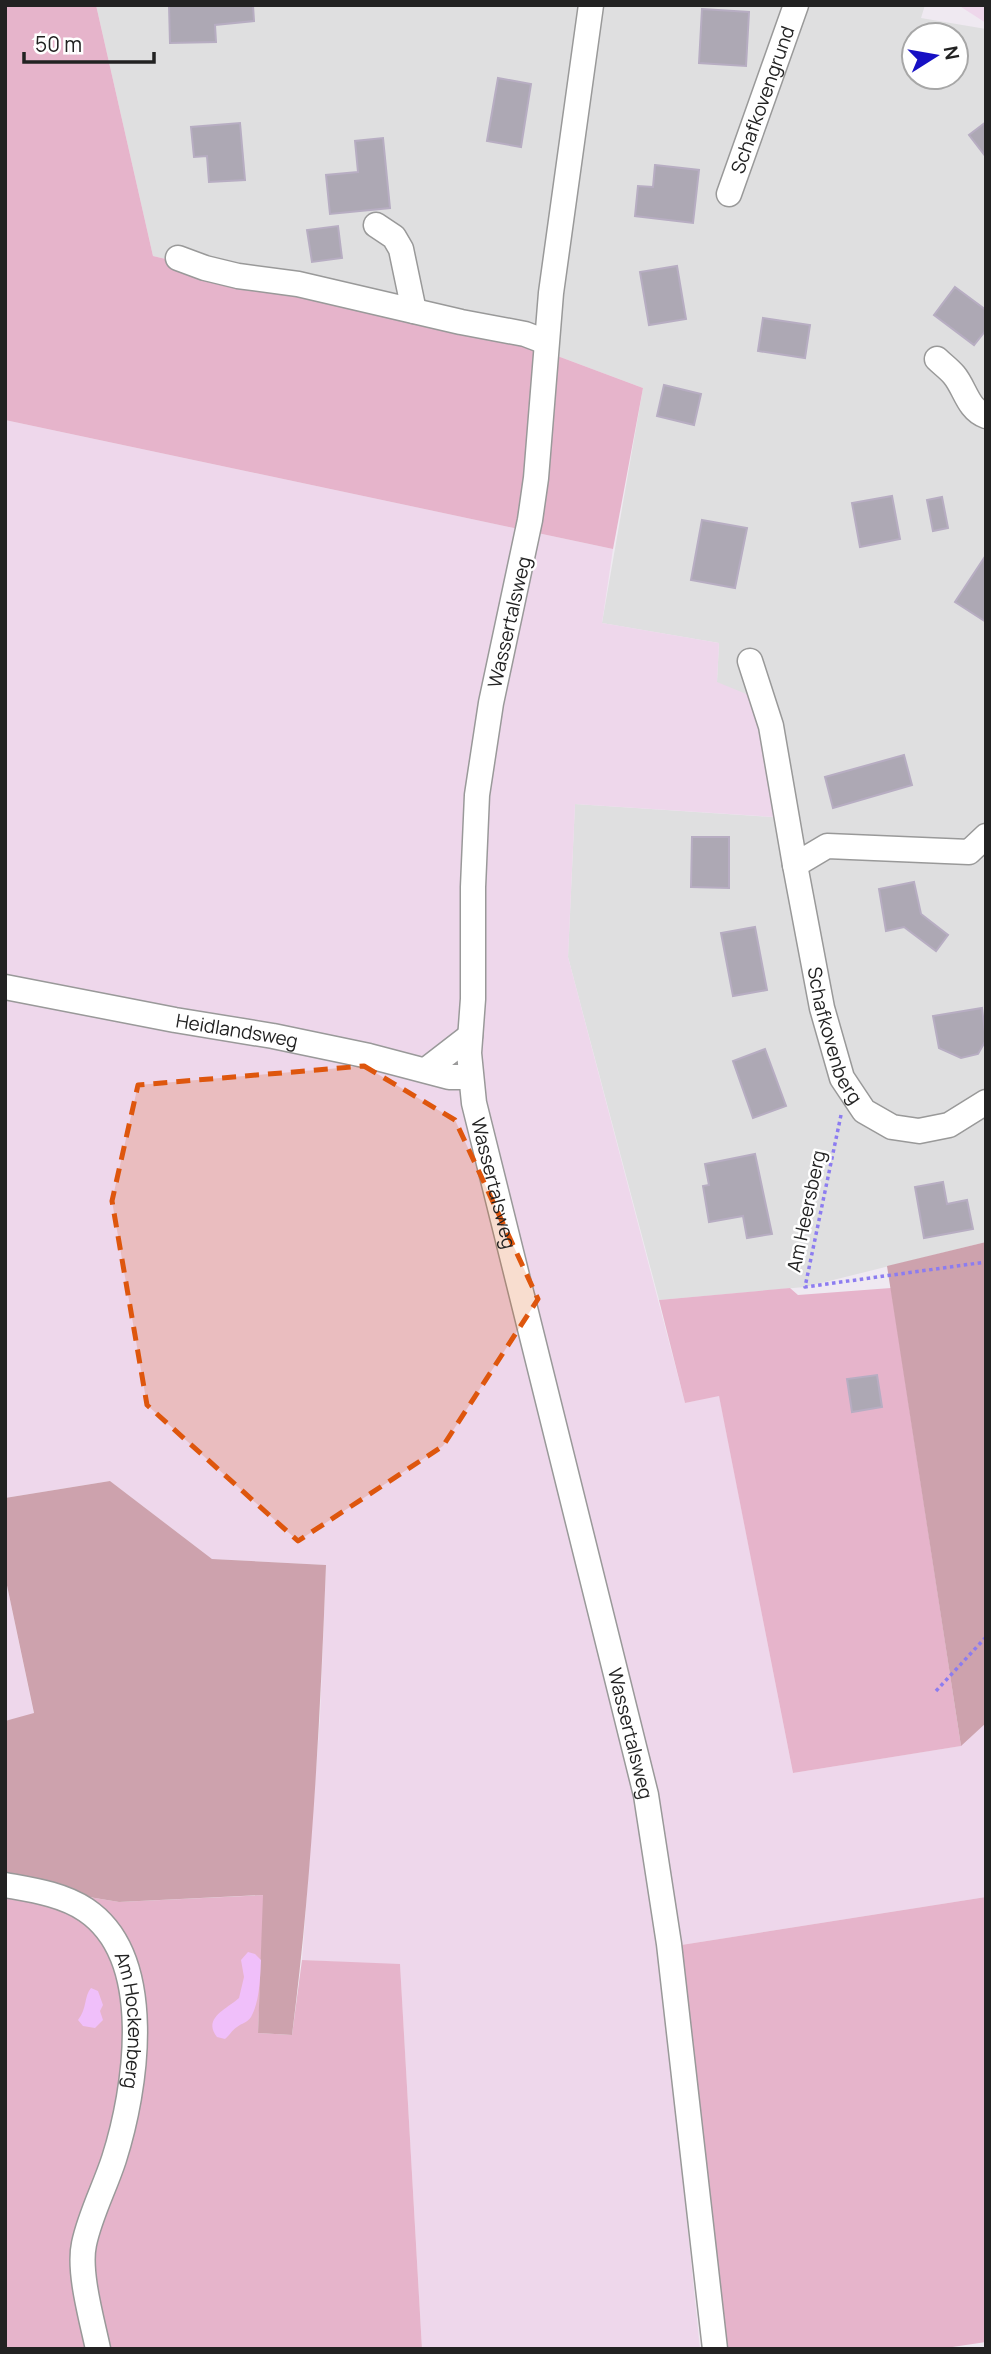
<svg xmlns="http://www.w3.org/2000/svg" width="991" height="2354" font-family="Manrope,sans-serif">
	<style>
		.residential { fill: #dfdfe0; fill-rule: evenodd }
		.farmland { fill: #eed7eb }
		.grass { fill: #e6b4cb }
		.forest { fill: #cda2ad }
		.sand { fill: #f0bffa }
		.building { fill: #ada8b4; stroke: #b7adc2; stroke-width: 2 }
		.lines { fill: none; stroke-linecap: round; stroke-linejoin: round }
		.minor-casing { stroke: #999; stroke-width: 27 }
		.path { stroke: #8c7cf0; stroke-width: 3.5; stroke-dasharray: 3.5 3.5; stroke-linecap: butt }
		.minor { stroke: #fff; stroke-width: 24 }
		.marked { fill: #de560d; fill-opacity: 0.2; stroke: #de560d; stroke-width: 5; stroke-dasharray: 14 9; stroke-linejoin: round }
		.labels { text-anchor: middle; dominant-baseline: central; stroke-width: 5; stroke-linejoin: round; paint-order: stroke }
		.street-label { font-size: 19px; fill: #222; stroke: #fff }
	</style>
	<rect width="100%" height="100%" fill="#efe9f1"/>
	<path class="residential" d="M96,5H925L921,18L986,29V1242L805,1287L659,1300L568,957L575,804L773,817L717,682L719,643L602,623L643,388L520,342L153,256ZM914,35H956V77H914Z"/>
	<path class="farmland" d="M958,5H986V23Z
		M5,420L613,549L602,623L719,643L717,682L756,698L774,817L575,804L568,957L685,1403L719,1395L793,1773L960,1746L986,1723V1897L675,1946L658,1936L700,2349H422L400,1965L302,1960L320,1717L326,1565L212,1559L110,1481L5,1498Z
		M5,1576L34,1714L5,1721Z"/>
	<path class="grass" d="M5,5H96L153,256L520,342L643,388L613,549L5,420Z
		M790,1288L798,1295L891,1288L961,1746L793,1773L719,1396L685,1403L659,1300Z
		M5,1883L119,1902L264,1895L258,2033L292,2035L302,1960L400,1964L422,2349H5Z
		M986,1897V2342L939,2349H723L675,1946Z"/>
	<path class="forest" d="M986,1242V1723L961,1746L887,1266Z
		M110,1481L212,1559L326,1565C320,1722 312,1879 292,2035L258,2033L263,1895L119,1902L5,1883V1721L34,1713L5,1576V1498Z"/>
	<path class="sand" d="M248,1952L255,1954L261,1960C260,1977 260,2001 251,2017C247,2023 242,2023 237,2027C232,2030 230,2035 225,2039L217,2037C202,2018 227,2009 239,1998L244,1977L241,1960Z
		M91,1988L98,1991L103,2005L100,2011L103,2020L95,2028L83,2026L78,2020C87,2009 84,1996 91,1988Z"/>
	<path class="building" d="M169,5H253L254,21L215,25L216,42L170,43Z
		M702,9L749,12L746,66L699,63Z
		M498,78L531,84L521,147L487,141Z
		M986,122V157L969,135Z
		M240,123L245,180L209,182L207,156L194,157L191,127Z
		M383,138L390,208L330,214L326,175L358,172L355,141Z
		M655,165L699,170L693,223L635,216L638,186L653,187Z
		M338,226L342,258L312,262L307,230Z
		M677,266L686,319L649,325L640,272Z
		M955,287L986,310V330L974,345L934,315Z
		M763,318L810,325L805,358L758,351Z
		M664,385L701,394L694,425L657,416Z
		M892,496L900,539L860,547L852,503Z
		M942,497L948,528L933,531L927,500Z
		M702,520L747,528L735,588L691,580Z
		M986,555V622L955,602Z
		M904,755L912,785L833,808L825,777Z
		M692,837H729V888L691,887Z
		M914,882L921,914L948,935L936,951L904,927L886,931L879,889Z
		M755,927L767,990L733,996L721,933Z
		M982,1008L986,1040L978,1054L961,1058L939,1048L933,1016Z
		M765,1049L786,1106L753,1118L733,1061Z
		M755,1154L772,1234L747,1238L743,1216L709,1222L703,1186L709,1185L705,1164Z
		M943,1182L947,1204L967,1200L973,1229L924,1238L915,1187Z
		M877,1375L882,1407L852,1412L847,1379Z"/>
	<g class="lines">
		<defs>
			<g id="minor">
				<path id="s1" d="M591,5L551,293L536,478L530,520L491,703L477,795L473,887V999L469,1053L474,1103L646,1795L669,1944L715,2349"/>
				<path id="s2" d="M729,194L796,5"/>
				<path d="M376,225L394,237L401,249L414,311"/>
				<path d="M178,258L205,268L238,276L298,284L461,322L525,334L546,342"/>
				<path d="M937,359C942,364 949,369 954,375C965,388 968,410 986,416"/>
				<path d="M750,661L771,726L795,865"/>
				<path id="s3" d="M986,836L969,852L827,846L795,865L822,1008L842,1078L864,1111L892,1127L919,1131L949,1125L986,1102"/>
				<path id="s4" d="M5,987L175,1020L273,1036L369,1056L449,1077H470"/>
				<path d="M426,1070L470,1036"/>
				<path id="s5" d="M5,1885C32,1890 62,1894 86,1910C157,1958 136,2090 114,2159C105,2187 90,2215 84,2244C78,2272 92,2320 98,2349"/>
			</g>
		</defs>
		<use href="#minor" class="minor-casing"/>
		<path class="path" d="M841,1115L805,1287L986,1262
			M936,1691L986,1637"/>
		<use href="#minor" class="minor"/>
	</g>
	<path class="marked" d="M364,1066L455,1120L538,1299L443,1446L298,1541L147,1405L112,1201L138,1085Z"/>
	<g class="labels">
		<g class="street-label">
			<text stroke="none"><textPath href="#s2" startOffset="100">Schafkovengrund</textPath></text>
			<text transform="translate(509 622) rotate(-77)">Wassertalsweg</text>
			<text stroke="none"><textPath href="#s4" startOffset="236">Heidlandsweg</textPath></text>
			<text stroke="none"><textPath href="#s3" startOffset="378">Schafkovenberg</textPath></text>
			<text stroke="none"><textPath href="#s1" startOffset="1190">Wassertalsweg</textPath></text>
			<text transform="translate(806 1211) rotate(-78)">Am Heersberg</text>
			<text stroke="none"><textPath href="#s1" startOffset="1757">Wassertalsweg</textPath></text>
			<text stroke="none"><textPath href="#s5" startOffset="210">Am Hockenberg</textPath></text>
		</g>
	</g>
	<rect width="991" height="2354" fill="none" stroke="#222222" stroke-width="14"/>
	<g transform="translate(935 56) rotate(79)"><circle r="33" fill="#ffffff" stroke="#a7a7a7" stroke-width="2"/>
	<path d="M0-5L12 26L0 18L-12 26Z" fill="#1710c4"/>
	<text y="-10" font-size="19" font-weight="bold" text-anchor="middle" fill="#222222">N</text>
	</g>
	<path d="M24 52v10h130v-10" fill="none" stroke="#222222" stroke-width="3.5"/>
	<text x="35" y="52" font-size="21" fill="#222222" stroke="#ffffff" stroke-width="5" paint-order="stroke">50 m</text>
</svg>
